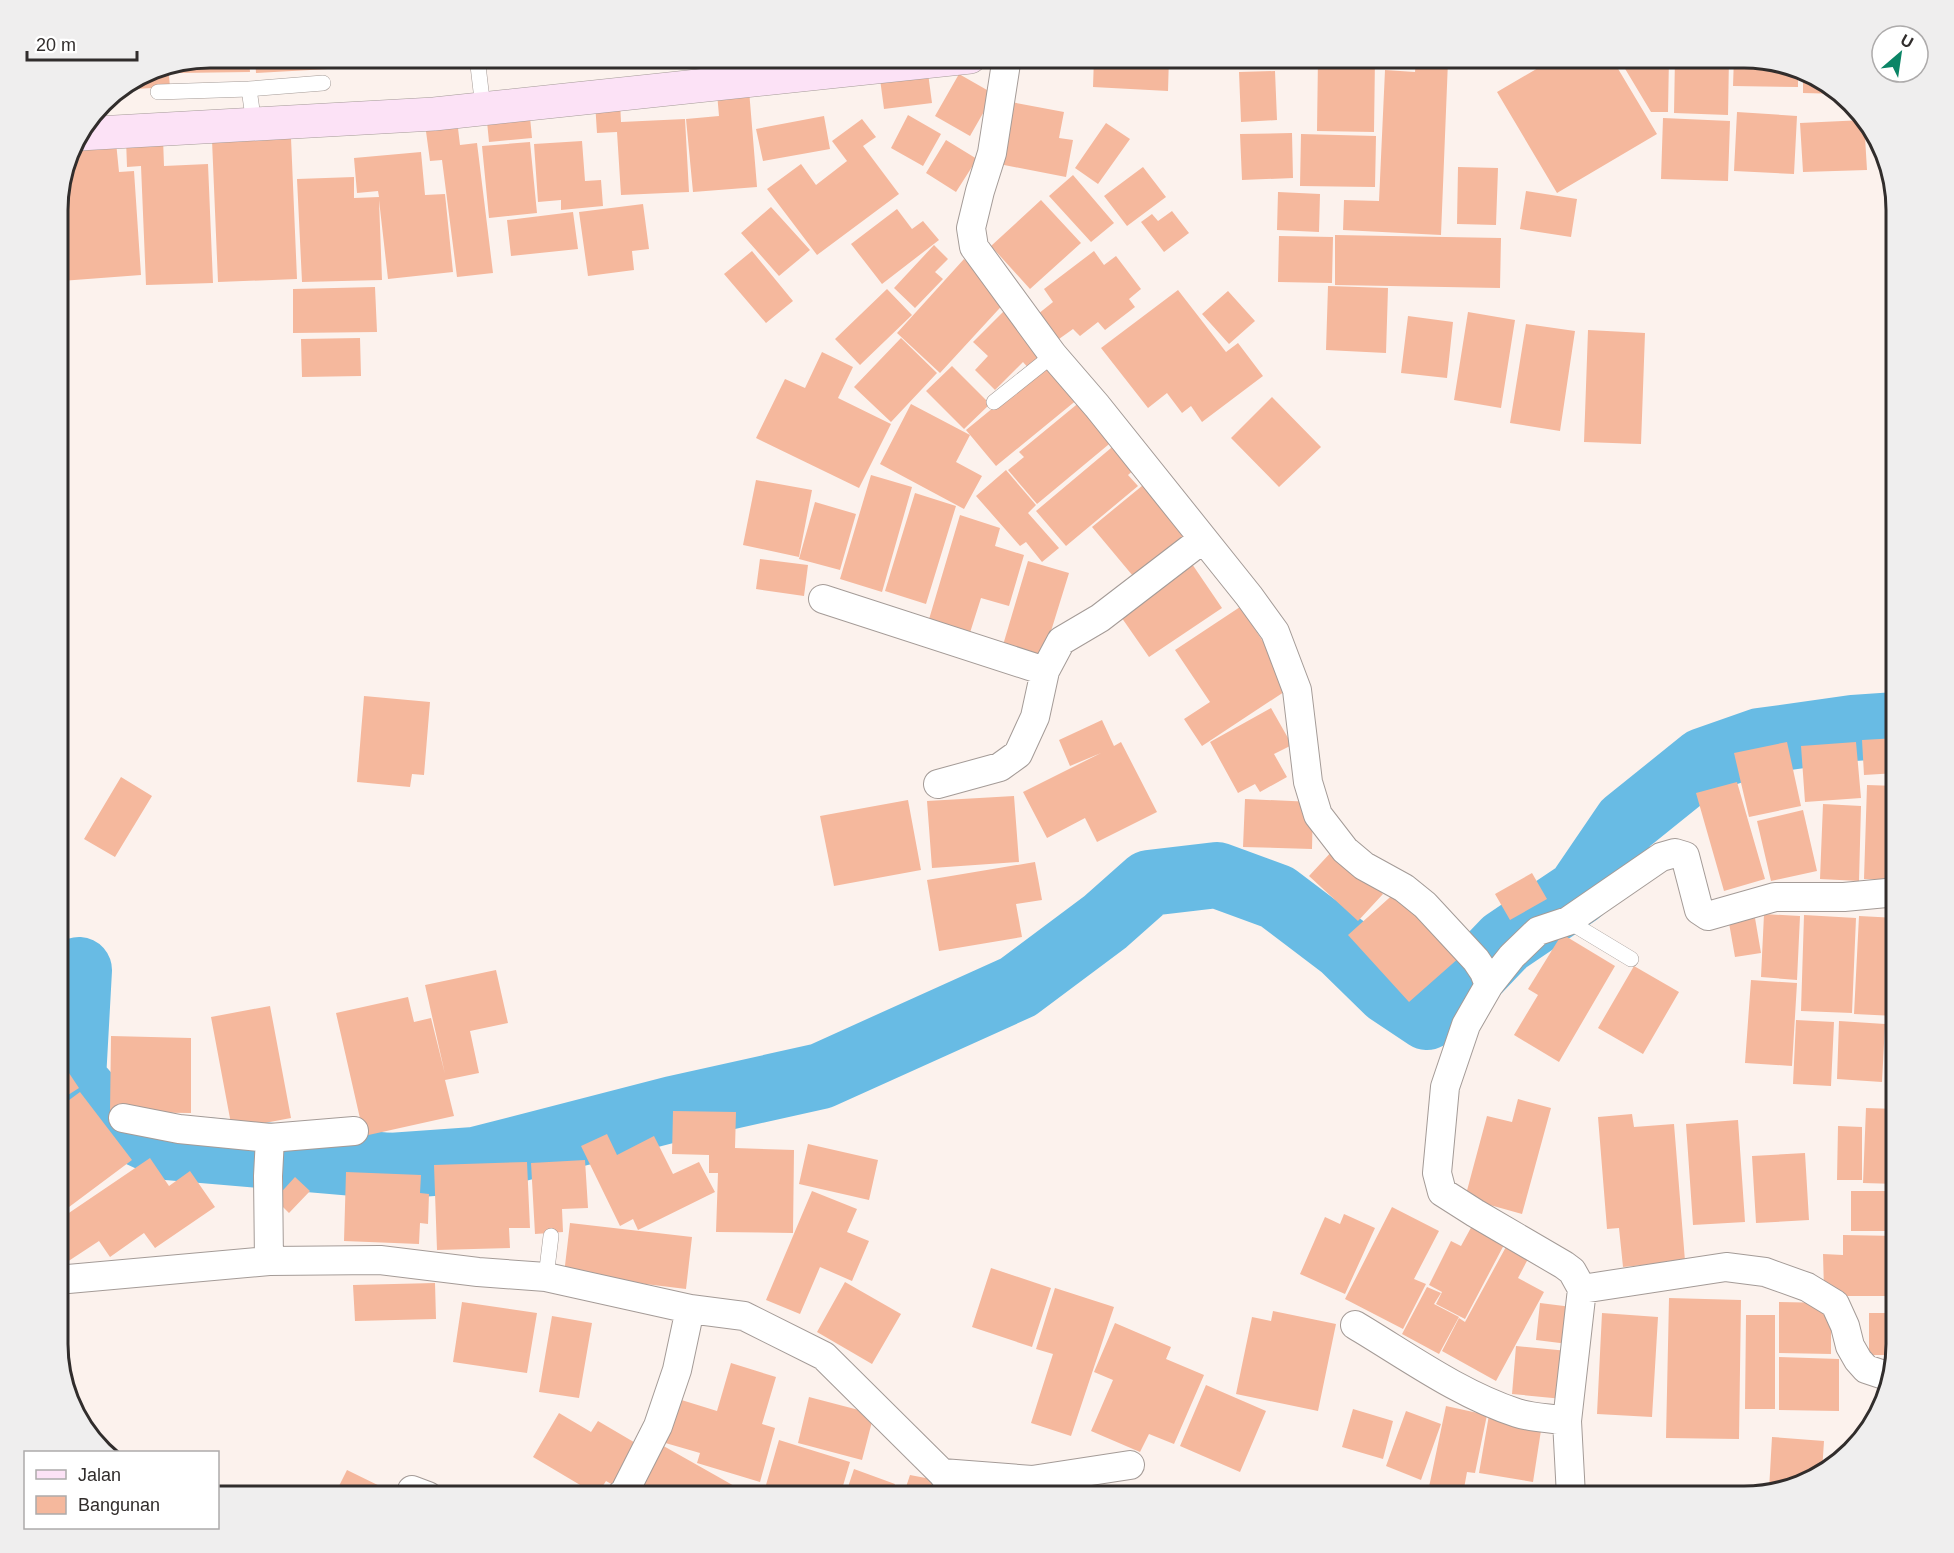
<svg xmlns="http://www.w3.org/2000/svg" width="1954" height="1553" font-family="Arial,sans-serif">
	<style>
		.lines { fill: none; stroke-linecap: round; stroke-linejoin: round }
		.river { stroke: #68bbe4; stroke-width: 66 }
		.building { fill: #f5b89d }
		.lane-casing { stroke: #a49b97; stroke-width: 16 }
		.street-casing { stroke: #a49b97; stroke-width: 30 }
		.secondary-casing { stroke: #a49b97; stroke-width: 34 }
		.lane { stroke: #fff; stroke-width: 15 }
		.street { stroke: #fff; stroke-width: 28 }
		.secondary { stroke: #fce2f6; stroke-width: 33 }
		.rim { fill: none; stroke: #312d2c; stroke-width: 3 }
	</style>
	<rect width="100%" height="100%" fill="#fcf2ed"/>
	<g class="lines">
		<path class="river" d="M79,970L73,1079L108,1119L168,1147L390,1166L475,1160L673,1109L821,1076L1018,987L1105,922L1149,883L1217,875L1277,897L1343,947L1388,991L1427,1017L1452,1003L1463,986L1505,942L1579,892L1626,823L1703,761L1760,741L1853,728L1897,725"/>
	</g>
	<path class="building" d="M209,57H249L250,72L176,73V64Z
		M255,57H327L328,69L256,73Z
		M329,57H372L373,62L330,66Z
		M375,57H405L406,68L376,69Z
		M1094,57H1169L1168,91L1093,87Z
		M1318,57H1375L1374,132L1317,131Z
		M1557,57H1611L1657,134L1557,193L1497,92Z
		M1618,57H1669L1668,112H1651Z
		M1675,57H1729L1728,115L1674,113Z
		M1734,57H1745L1794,65L1798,67V87L1733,86Z
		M1416,59L1448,61L1441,235L1343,230L1344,200L1379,201L1385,70L1415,72Z
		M168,65L170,87L117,90L151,68Z
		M1275,71L1277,120L1241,122L1239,72Z
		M1803,71L1820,80L1843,94L1803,93Z
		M928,73L932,103L884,109L880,79Z
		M959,74L994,94L970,136L935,116Z
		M749,90L757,187L693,192L686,119L719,116L717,93Z
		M620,101L621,122L685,119L689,192L621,195L617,132L597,133L595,102Z
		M1011,102L1064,112L1059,138L1073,140L1066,177L999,164Z
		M529,107L532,138L489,142L486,111Z
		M1737,112L1797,116L1794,174L1734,171Z
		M908,115L941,134L923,166L891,148Z
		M824,116L830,149L763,161L756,129Z
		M1663,118L1730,121L1728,181L1661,179Z
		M862,119L876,137L863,146L899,194L817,255L767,189L801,164L816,185L847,161L832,141Z
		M457,120L460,145L477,143L493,273L457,277L442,160L430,161L425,124Z
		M1864,120L1867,170L1803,172L1800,123Z
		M1106,123L1130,139L1098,184L1075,168Z
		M1867,123L1869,126L1879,139H1868Z
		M1292,133L1293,178L1242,180L1240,134Z
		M1301,134L1376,136L1375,187L1300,186Z
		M163,138L164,166L208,164L213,283L146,285L141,166L127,167L126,139Z
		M291,138L297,279L218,282L212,140Z
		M946,140L977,159L956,192L926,173Z
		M582,141L585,181L601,180L603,206L561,210V200L538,202L534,144Z
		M116,142L119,172L134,171L141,275L61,281L57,230V199L72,146Z
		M530,142L537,213L489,218L482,146Z
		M421,152L425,195L445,194L453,272L388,279L379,200L382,280L302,282L297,179L354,177V198L379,197L378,191L357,193L354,158Z
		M1143,167L1166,197L1127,226L1104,196Z
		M1458,167L1498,168L1496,225L1457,224Z
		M1073,175L1114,223L1091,242L1049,196Z
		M1526,191L1577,199L1571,237L1520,229Z
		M1278,192L1320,194L1319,232L1277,230Z
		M1041,200L1081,243L1030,289L991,246Z
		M643,204L649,249L632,251L634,270L588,276L579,212Z
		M771,207L810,250L779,276L741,233Z
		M897,209L912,229L923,221L939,240L882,284L851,244Z
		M1172,211L1189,233L1164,252L1141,222L1152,214L1158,221Z
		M573,212L578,249L511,256L507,220Z
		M1335,235L1501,238L1500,288L1335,285Z
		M1279,236L1333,237L1332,283L1278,282Z
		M934,245L948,259L935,272L943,279L915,308L894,288Z
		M752,251L793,301L766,323L724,274Z
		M1094,251L1104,265L1116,256L1141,289L1129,299L1135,307L1105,330L1098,322L1080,336L1073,329L1059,339L1038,314L1053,302L1044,289Z
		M964,259L1009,298L940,373L897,333Z
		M1328,286L1388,288L1386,353L1326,350Z
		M375,287L377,332L293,333V289Z
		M887,289L912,315L860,365L835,339Z
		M1178,290L1226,352L1238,343L1263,376L1202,422L1191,406L1182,413L1167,393L1148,408L1101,348Z
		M1228,291L1255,321L1229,344L1202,314Z
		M1004,311L1047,354L1031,371L1023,362L995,390L975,370L988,356L973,342Z
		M1468,312L1515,320L1501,408L1454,400Z
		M1408,316L1453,322L1447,378L1401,373Z
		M1526,324L1575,331L1560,431L1510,423Z
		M1588,330L1645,333L1641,444L1584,442Z
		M360,338L361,376L302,377L301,339Z
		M901,338L937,373L891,422L854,387Z
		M822,352L853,367L838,398L891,424L859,488L756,438L785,379L805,388Z
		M1049,362L1078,399L996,466L966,430Z
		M952,366L990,404L964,429L926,391Z
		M1272,397L1321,447L1279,487L1231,438Z
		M1081,401L1114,440L1037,504L1008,470L1024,457L1019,452Z
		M911,404L970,435L956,462L982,476L964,509L880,464Z
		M1117,443L1137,467L1128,475L1138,486L1066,546L1036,511Z
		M1006,470L1036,505L1028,513L1059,548L1042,562L1026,542L1020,546L976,496Z
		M871,475L912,487L882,592L840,579Z
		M756,480L812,490L799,557L743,545Z
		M1148,481L1194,537L1138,582L1092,527Z
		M915,493L956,506L926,604L885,591Z
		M815,502L856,514L840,570L799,559Z
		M960,515L1000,528L995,546L1024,555L1009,606L981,598L968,639L927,626Z
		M760,559L808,565L804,596L756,589Z
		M1028,561L1069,573L1043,657L1003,645Z
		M1190,561L1222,608L1149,657L1117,611Z
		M1240,607L1293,686L1202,746L1184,719L1210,702L1175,650Z
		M364,696L430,702L424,775L412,774L410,787L357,782Z
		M1271,708L1292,745L1274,754L1287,777L1260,792L1255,784L1238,793L1210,742Z
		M1102,720L1114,746L1121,742L1157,812L1097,842L1085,818L1047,838L1023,792L1101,753L1070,766L1059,740Z
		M1897,738V773L1864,775L1862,740Z
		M1787,742L1801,806L1749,817L1734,753Z
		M1856,742L1861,798L1805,802L1801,746Z
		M121,777L152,796L115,857L84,839Z
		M1737,782L1765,879L1724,891L1696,793Z
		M1867,785L1897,786V880L1864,879Z
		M1014,796L1019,862L932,868L927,801Z
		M1245,799L1313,802L1312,849L1243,847Z
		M908,800L921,870L834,886L820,816Z
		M1823,804L1861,806L1859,881L1820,879Z
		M1803,810L1817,871L1771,881L1757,821Z
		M1334,849L1383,894L1358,921L1309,876Z
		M1035,862L1042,900L1016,904L1022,937L939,951L927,880Z
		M1532,873L1547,899L1510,920L1495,894Z
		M1398,890L1460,957L1409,1002L1348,935Z
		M1764,914L1800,916L1797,980L1761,977Z
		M1804,915L1856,918L1852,1013L1801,1011Z
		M1859,916L1897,918L1895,1016L1854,1014Z
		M1755,918L1761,953L1735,957L1729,923Z
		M1562,934L1615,966L1559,1062L1514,1035L1538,995L1528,989Z
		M57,950L66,959L57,968Z
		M1634,966L1679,992L1643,1054L1598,1028Z
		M496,970L508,1023L470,1031L479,1073L445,1080L454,1116L364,1136L336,1013L408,997L414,1022L431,1018L445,1074L425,985Z
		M1751,980L1797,983L1792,1066L1745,1063Z
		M270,1006L291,1118L232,1129L211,1017Z
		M1888,1019H1897V1102H1886Z
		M1796,1020L1834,1022L1831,1086L1793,1084Z
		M1839,1021L1885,1024L1882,1082L1837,1079Z
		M111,1036L191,1038V1113L110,1112Z
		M57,1055L79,1088L57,1102Z
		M80,1092L132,1160L65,1210L57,1200V1109Z
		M1518,1099L1551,1108L1522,1214L1465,1198L1487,1116L1512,1122Z
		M1866,1108L1897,1109V1184L1863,1183Z
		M673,1111L736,1112L735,1148L794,1150L793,1233L716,1232L718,1173H709V1155L672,1154Z
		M1632,1114L1634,1127L1674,1124L1685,1261L1623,1267L1619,1228L1607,1229L1598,1117Z
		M1738,1120L1745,1222L1693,1225L1686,1124Z
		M1838,1126L1862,1127V1180H1837Z
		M607,1134L617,1155L654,1136L673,1174L699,1162L715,1192L638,1230L633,1219L620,1226L581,1146Z
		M808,1144L878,1160L869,1200L799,1184Z
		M1805,1153L1809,1220L1756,1223L1752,1156Z
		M150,1158L169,1186L190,1171L215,1207L155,1248L144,1233L110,1257L99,1241L67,1262L57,1248V1221Z
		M585,1160L588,1208L562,1209L563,1232L535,1234L531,1163Z
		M527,1162L530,1228H509L510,1248L437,1250L434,1165Z
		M346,1172L421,1175L420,1193L429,1194L428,1224L420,1223L419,1244L344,1241Z
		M295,1177L310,1191L289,1213L275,1199Z
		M812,1191L857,1209L847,1232L869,1241L852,1281L820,1267L800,1314L766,1300Z
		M1851,1191H1897V1231H1851Z
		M1392,1207L1439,1231L1414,1279L1426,1284L1403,1329L1345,1299Z
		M1344,1214L1375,1228L1345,1294L1300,1274L1325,1217L1340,1224Z
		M570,1223L692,1237L686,1289L564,1274Z
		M1473,1224L1506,1241L1465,1319L1436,1304L1442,1292L1429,1285L1451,1241L1461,1246Z
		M1843,1235L1897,1236V1296H1843V1291L1824,1290L1823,1254L1843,1255Z
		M1507,1245L1529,1257L1518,1278L1544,1292L1496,1381L1442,1351L1459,1318L1465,1322Z
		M991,1268L1051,1288L1032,1347L972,1327Z
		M845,1282L901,1314L872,1364L817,1332Z
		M435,1283L436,1319L355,1321L353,1285Z
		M1427,1287L1441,1293L1434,1304L1459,1317L1439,1354L1402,1334Z
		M1055,1288L1114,1307L1071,1436L1031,1423L1053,1354L1036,1349Z
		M1669,1298L1741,1300L1739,1439L1666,1438Z
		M462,1302L537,1313L527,1373L453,1362Z
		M1779,1302L1831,1303V1354L1779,1353Z
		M1540,1303L1572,1307L1568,1344L1536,1340Z
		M1273,1311L1336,1324L1318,1411L1236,1394L1252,1317L1271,1321Z
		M1602,1313L1658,1317L1652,1417L1597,1414Z
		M1869,1313H1897V1344L1895,1355H1869Z
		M1746,1315H1775V1409H1745Z
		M552,1316L592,1323L579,1398L539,1392Z
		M1115,1323L1171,1347L1166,1359L1204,1375L1174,1444L1149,1434L1140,1452L1091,1431L1113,1380L1094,1372Z
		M1516,1346L1568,1351L1563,1399L1512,1394Z
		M1779,1357L1839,1359V1411L1779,1410Z
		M731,1363L776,1377L762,1424L775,1428L760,1482L697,1463L700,1453L662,1442L675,1398L717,1411Z
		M1206,1385L1266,1411L1240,1472L1180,1446Z
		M809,1397L874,1414L862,1460L798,1443Z
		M1446,1406L1487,1415L1475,1473L1467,1472L1463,1494L1429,1487Z
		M1353,1409L1393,1421L1383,1459L1342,1447Z
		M1406,1411L1441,1424L1421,1480L1386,1466Z
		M559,1413L591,1432L598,1421L644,1448L620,1489L606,1481L597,1495L533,1457Z
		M1489,1415L1542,1424L1533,1482L1479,1473Z
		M1772,1437L1824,1441L1822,1472L1812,1480L1769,1490Z
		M779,1440L850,1462L840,1496H801L766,1485Z
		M660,1444L752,1496H663L639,1482Z
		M854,1469L895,1484L891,1496H845Z
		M347,1470L394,1493L392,1496H334Z
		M910,1475L936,1480L933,1496H903Z
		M768,1489L782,1496H764Z"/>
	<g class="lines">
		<defs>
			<path id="lane" d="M477,57L483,108
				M249,89L323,83
				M158,92L249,89L254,124
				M994,402L1053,355
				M1568,921L1631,959
				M546,1277L551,1236"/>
			<path id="street" d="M1007,57L992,153L980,191L971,228L974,247L1053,355L1097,406L1249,596L1275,632L1297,690L1308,782L1318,815L1345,850L1364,866L1404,888L1425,905L1476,960L1484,972L1489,985L1466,1025L1445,1087L1437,1173L1442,1192L1475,1213L1564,1265L1572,1271L1582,1289L1567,1421L1571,1496
				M823,599L1045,671
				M938,784L1000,767L1018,754L1035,717L1045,671L1061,641L1100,618L1203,539
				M1489,985L1512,956L1538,931L1568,921L1661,857L1675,853L1685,856L1699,910L1708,916L1775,897H1844L1897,892
				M123,1118L179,1129L270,1138L354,1131
				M269,1261L268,1176L270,1138
				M57,1280L269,1261L380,1260L478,1272L546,1277L690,1309L744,1316L824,1356L942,1473L959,1496
				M1582,1289L1726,1267L1765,1272L1807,1287L1835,1304L1845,1326L1850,1346L1858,1360L1866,1369L1890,1377
				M1355,1325C1407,1356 1459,1394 1517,1413C1533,1418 1551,1418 1567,1421
				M942,1473L1032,1480L1130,1465
				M412,1490L428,1496
				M620,1496L625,1491L658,1426L677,1370L690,1309"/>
			<path id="secondary" d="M79,134L434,114L970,57"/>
		</defs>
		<use href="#lane" class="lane-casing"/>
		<use href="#street" class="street-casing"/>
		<use href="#secondary" class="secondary-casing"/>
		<use href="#lane" class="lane"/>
		<use href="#street" class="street"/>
		<use href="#secondary" class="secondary"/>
	</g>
	<path d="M0 0H1954V1553H0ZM210 68H1744A142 142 0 0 1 1886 210V1344A142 142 0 0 1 1744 1486H210A142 142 0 0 1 68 1344V210A142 142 0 0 1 210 68Z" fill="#efeeee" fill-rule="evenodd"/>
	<path class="rim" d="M210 68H1744A142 142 0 0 1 1886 210V1344A142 142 0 0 1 1744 1486H210A142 142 0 0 1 68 1344V210A142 142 0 0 1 210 68Z"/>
	<rect x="24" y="1451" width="195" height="78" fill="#ffffff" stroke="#adabab" stroke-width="1.5"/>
	<rect x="36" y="1470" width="30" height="9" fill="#fce2f6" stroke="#adabab" stroke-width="1.5"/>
	<text x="78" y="1481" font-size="18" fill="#312d2c">Jalan</text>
	<rect x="36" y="1496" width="30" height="18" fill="#f5b89d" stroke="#adabab" stroke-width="1.5"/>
	<text x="78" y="1511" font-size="18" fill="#312d2c">Bangunan</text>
	<g transform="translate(1900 54) rotate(29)"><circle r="28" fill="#ffffff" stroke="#adabab" stroke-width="1.5"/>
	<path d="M0-4.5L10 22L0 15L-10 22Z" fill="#0b8566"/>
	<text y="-9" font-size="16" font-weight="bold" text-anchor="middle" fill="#312d2c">U</text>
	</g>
	<path d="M27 51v9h110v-9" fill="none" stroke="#312d2c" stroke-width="3"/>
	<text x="36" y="51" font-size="18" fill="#312d2c" stroke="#ffffff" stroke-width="4.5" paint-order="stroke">20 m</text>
</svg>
